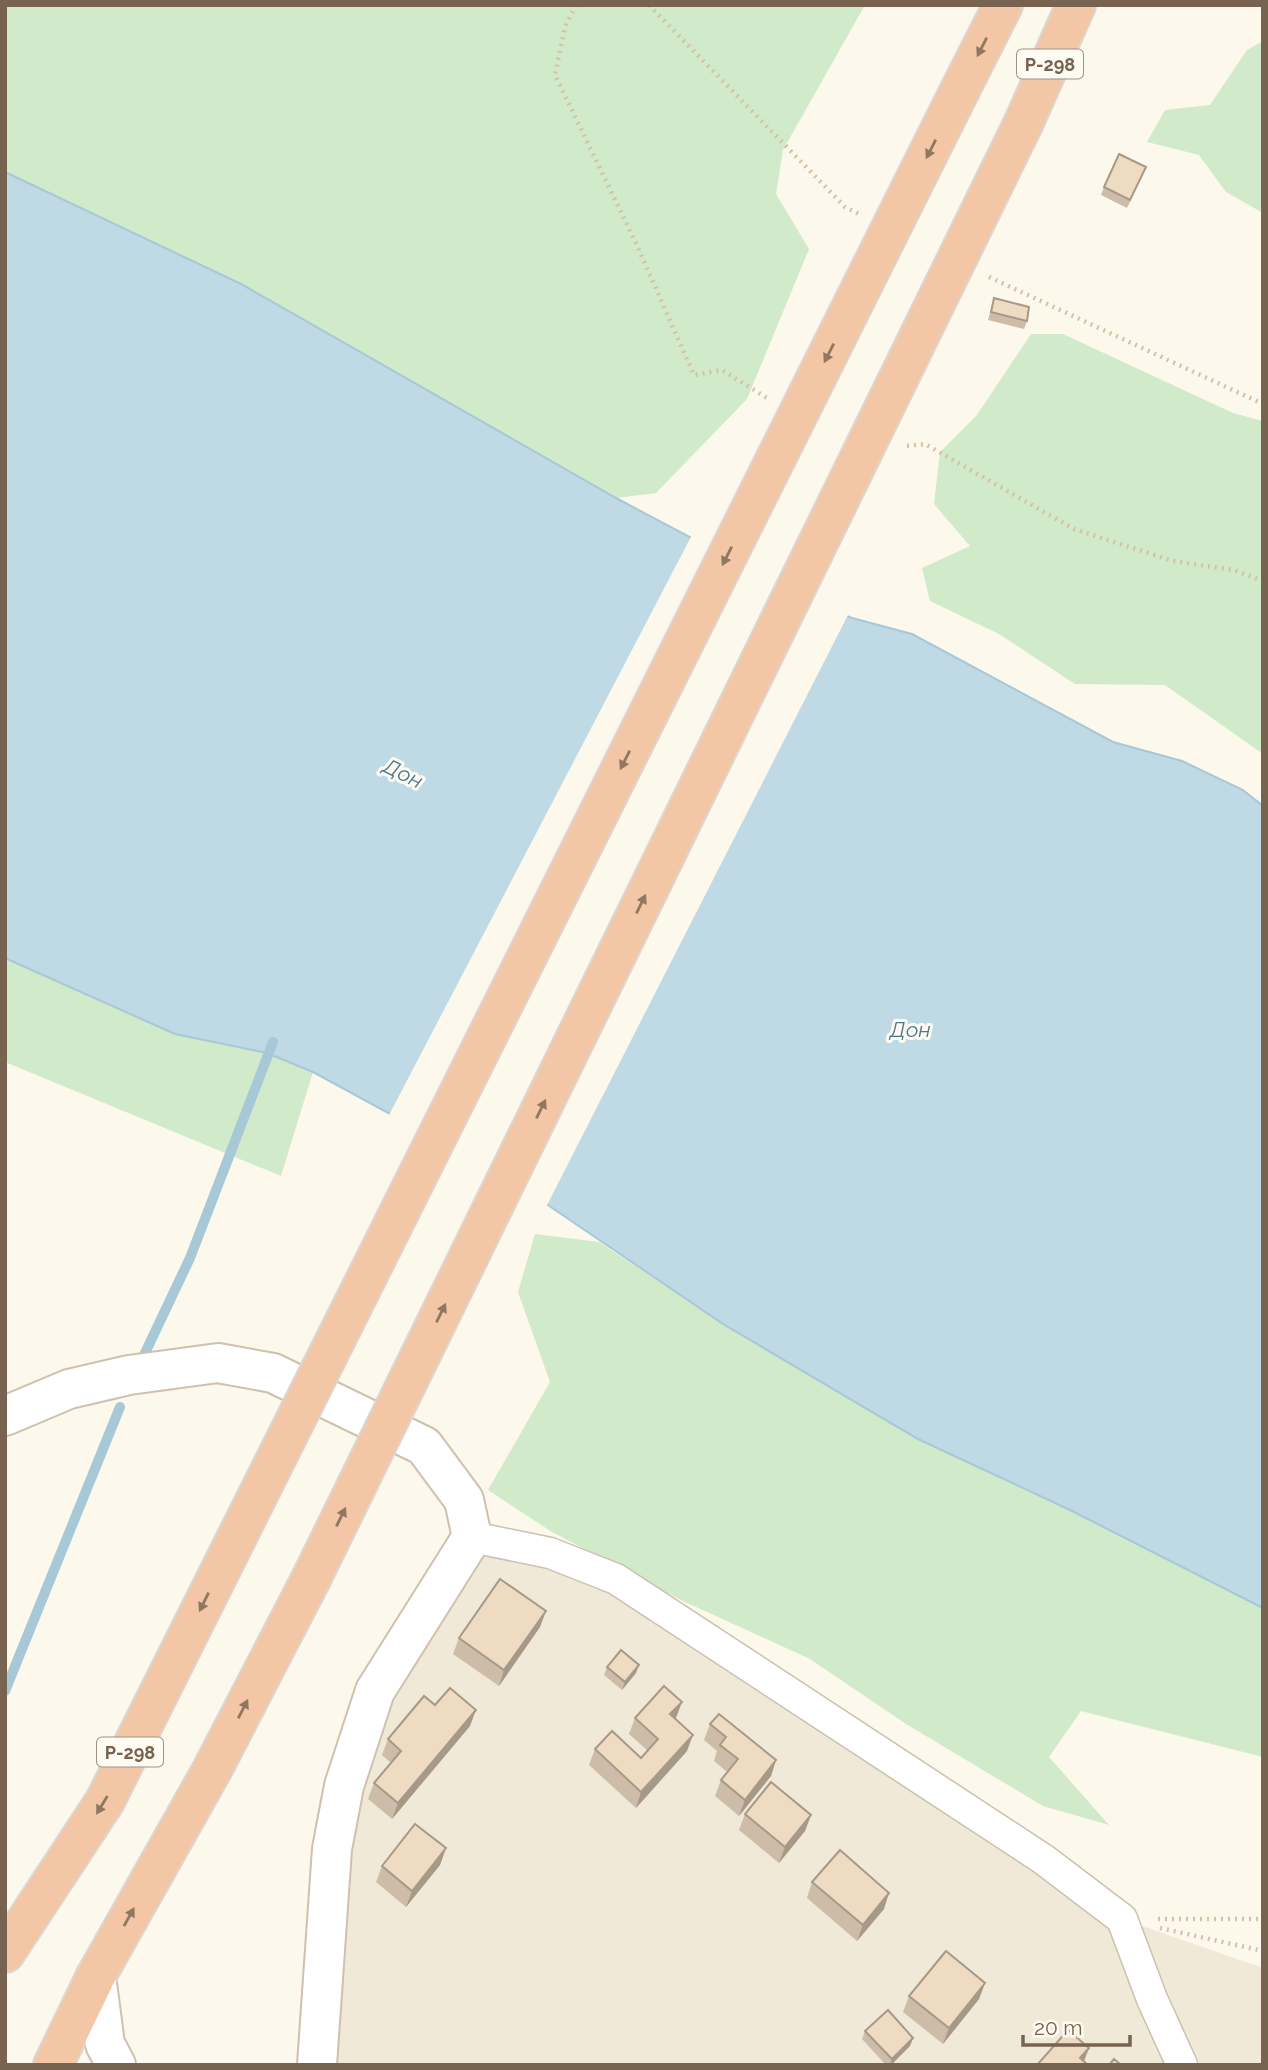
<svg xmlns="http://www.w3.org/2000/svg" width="1268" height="2070" font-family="Raleway,sans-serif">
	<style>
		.residential { fill: #f0e9d7 }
		.green { fill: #d1eaca }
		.water { fill: #c0dae5; stroke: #a6c8d7; stroke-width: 2 }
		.pier { fill: #fcf8eb }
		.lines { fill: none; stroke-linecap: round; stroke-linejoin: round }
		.stream { stroke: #a6c8d7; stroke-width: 10 }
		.street-casing { stroke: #ccc0ae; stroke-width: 33 }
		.secondary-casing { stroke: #cfc1ad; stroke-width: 42 }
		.highway-casing { stroke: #dcd6d1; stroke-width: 42 }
		.path { stroke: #d6c1a6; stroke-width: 4.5; stroke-dasharray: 2 5; stroke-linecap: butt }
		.street { stroke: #fff; stroke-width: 30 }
		.secondary { stroke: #fff; stroke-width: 38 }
		.highway { stroke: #f3c6a6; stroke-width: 38 }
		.highway-bridge-casing { stroke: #dcd6d1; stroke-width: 42; stroke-linecap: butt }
		.highway-bridge { stroke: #f3c6a6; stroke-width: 38 }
		.wall { fill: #cdbca7 }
		.shaded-wall { fill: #a79988 }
		.building { fill: #eedbc2; stroke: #a79988; stroke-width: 2 }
		.oneway { fill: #907760 }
		.labels { text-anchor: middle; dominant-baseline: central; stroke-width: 6; stroke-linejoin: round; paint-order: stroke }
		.shield { fill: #fefbf2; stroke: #a09180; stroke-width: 2 }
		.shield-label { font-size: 18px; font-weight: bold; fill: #77634f }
		.water-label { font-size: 21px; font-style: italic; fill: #4c7990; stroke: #fefbf2 }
	</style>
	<rect width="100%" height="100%" fill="#fcf8eb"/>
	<path class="residential" d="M472,1537L550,1553L1122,1919L1263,1968V2065H317L344,1786Z"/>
	<path class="green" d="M5,5H865L783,150L776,194L809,249L747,399L656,493L616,498L241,284L5,172Z
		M1263,41V213L1226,192L1199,155L1147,142L1165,110L1210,105L1247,50Z
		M1031,334H1063L1233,413L1263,421V754L1165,685L1075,684L999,634L930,601L922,568L970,546L934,504L940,452L977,415Z
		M5,958L175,1034L267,1053L313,1072L281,1176L5,1062Z
		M535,1234L599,1242L723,1324L1068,1509L1263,1608V1757L1081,1711L1049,1757L1109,1825L1043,1806L906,1724L810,1659L683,1601L552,1532L488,1490L550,1382L518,1292Z"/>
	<path class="water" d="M5,172L241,284L616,498L816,604L852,618L912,634L1113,742L1182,761L1243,790L1263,806V1608L1068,1509L918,1439L723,1324L511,1180L313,1072L267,1053L175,1034L5,958Z"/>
	<path class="pier" d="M692,535L818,600L849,613L545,1209L509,1183L388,1117Z"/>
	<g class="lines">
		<path class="stream" d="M145,1353L190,1258L273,1042
			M5,1691L120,1407"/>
		<defs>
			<path id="street" d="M472,1537L550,1553L616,1579L1043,1859L1122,1919L1152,1999L1182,2065"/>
			<path id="secondary" d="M5,1416L69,1389L129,1375L218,1363L273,1373L424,1446L464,1500L472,1537L375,1691L344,1786L332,1849L317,2065
				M96,1976L105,2044L116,2065"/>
			<path id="highway" d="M961,88L1003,5
				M1024,122L1076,5
				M5,1953L105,1801L235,1541
				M53,2065L96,1976L212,1770L311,1579"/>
		</defs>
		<use href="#street" class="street-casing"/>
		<use href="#secondary" class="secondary-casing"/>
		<use href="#highway" class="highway-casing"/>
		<path class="path" d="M576,5L565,27L555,75L635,241L694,375L722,370L767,398
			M649,5L845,207L859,214
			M989,277L1263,404
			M907,446L925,444L1074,529L1173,561L1234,570L1263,581
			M1158,1919H1263
			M1160,1928L1263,1951"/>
		<use href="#street" class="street"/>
		<use href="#secondary" class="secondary"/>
		<use href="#highway" class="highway"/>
		<defs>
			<path id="highway-bridge" d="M235,1541L961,88
				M311,1579L1024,122"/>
		</defs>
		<use href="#highway-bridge" class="highway-bridge-casing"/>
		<use href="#highway-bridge" class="highway-bridge"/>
	</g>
	<path class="wall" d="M1146,167L1127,208L1101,195L1104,187Z
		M994,298L1027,321L1024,329L988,320Z
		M540,1627L499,1686L453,1654L459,1638Z
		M607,1667L636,1673L622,1690L604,1675Z
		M435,1705L470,1726L392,1819L368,1799L374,1783L391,1763L382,1755L388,1739Z
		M635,1718H676L675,1719L687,1751L636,1808L589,1765L595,1749L641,1758L648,1751L629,1734Z
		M710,1724L776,1760L771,1776L739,1816L715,1796L721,1780L727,1772L714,1761L717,1751L704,1740Z
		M745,1814L811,1815L805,1831L779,1863L739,1830Z
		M446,1848L440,1865L406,1907L376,1882L382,1866Z
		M812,1882L884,1909L857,1941L807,1898Z
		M985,1983L979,1999L943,2044L903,2012L909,1996Z
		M865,2031L913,2038L910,2046L891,2065H886L862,2039Z"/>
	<path class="shaded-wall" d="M546,1611L540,1627L499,1686L504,1670Z
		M639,1665L636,1673L622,1690L625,1682Z
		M682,1702L676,1718L664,1730L670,1714Z
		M476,1710L470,1726L392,1819L398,1803Z
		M693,1735L687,1751L636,1808L641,1792Z
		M776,1760L771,1776L739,1816L745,1800Z
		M811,1815L805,1831L779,1863L785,1847Z
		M446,1848L440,1865L406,1907L412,1891Z
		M889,1893L884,1909L857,1941L863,1925Z
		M985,1983L979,1999L943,2044L949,2028Z
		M913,2038L910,2046L891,2065H890L892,2059Z
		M1089,2048L1083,2064L1080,2058Z"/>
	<path class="building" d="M1119,154L1146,167L1130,200L1104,187Z
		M994,298L1029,307L1027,321L991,312Z
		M500,1579L546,1611L504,1670L459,1638Z
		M621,1650L639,1665L625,1682L607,1667Z
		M664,1686L682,1702L670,1714L693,1735L641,1792L595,1749L612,1731L641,1758L658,1739L635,1718Z
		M450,1688L476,1710L398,1803L374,1783L401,1751L388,1739L424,1696L435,1705Z
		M719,1714L776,1760L745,1800L721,1780L738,1759L720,1745L726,1737L710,1724Z
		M771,1782L811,1815L785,1847L745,1814Z
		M415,1824L446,1848L412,1891L382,1866Z
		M840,1850L889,1893L863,1925L812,1882Z
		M946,1951L985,1983L949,2028L909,1996Z
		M888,2010L913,2038L892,2059L865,2031Z
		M1068,2030L1089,2048L1080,2058L1088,2065H1037Z
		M1114,2059L1121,2065H1109Z"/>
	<defs><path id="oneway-solid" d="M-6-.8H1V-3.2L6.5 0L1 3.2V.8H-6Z" transform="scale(1.75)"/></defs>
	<g class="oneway">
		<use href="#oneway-solid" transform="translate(982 47) rotate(117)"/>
		<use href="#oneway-solid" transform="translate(931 149) rotate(117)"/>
		<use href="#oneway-solid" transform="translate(829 353) rotate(117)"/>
		<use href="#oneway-solid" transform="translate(727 556) rotate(117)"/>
		<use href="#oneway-solid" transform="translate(625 760) rotate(117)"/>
		<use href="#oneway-solid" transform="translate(641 904) rotate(-64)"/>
		<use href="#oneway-solid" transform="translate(541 1109) rotate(-64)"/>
		<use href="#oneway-solid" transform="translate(441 1313) rotate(-64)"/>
		<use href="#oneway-solid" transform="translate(341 1517) rotate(-64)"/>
		<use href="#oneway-solid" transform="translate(204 1602) rotate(116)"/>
		<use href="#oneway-solid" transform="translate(243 1709) rotate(-63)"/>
		<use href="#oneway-solid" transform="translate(102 1805) rotate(121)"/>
		<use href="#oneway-solid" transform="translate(129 1917) rotate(-61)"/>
	</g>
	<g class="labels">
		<g class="shield">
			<rect x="1017" y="49.5" width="66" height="29" rx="5"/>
			<rect x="97" y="1737.5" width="66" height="29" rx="5"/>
		</g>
		<g class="shield-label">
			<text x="1050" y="64">Р-298</text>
			<text x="130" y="1752">Р-298</text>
		</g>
		<g class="water-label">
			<text transform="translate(403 773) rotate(26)">Дон</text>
			<text x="910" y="1029">Дон</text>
		</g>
	</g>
	<rect width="1268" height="2070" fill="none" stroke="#77634f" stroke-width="14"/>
	<path d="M1023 2035v10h107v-10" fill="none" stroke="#77634f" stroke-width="3.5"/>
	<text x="1034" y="2035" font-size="21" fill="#77634f" stroke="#fefbf2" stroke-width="5" paint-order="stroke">20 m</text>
</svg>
